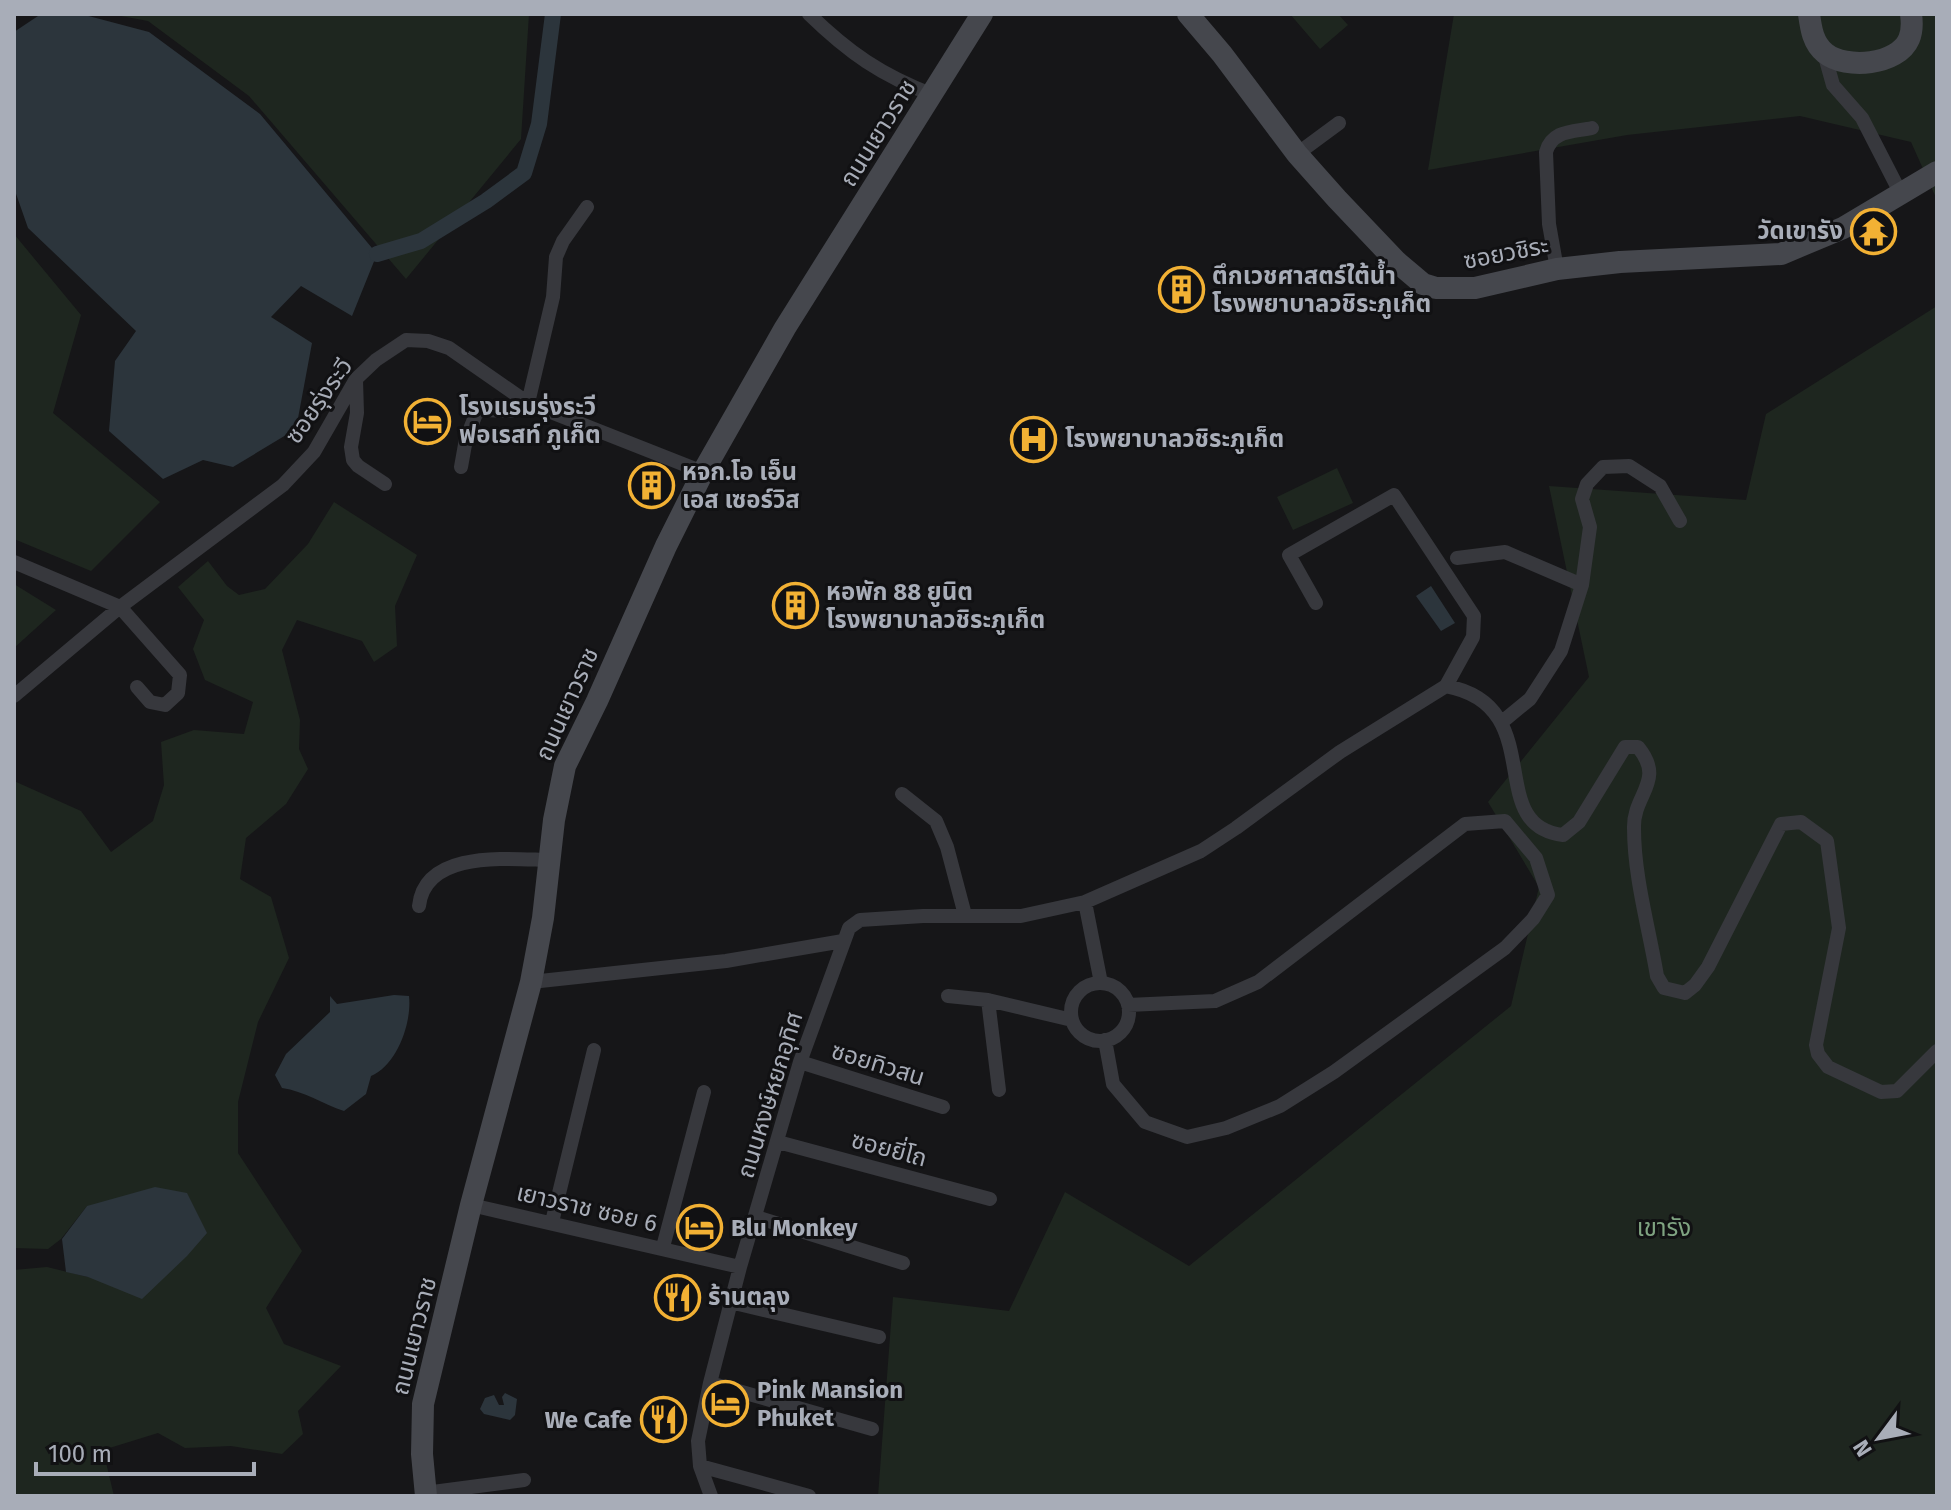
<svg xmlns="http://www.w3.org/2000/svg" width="1951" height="1510" font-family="'Fira Sans','Noto Sans Thai',sans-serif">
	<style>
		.green { fill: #1e261f }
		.water { fill: #2c353c }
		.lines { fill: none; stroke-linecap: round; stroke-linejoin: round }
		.canal { stroke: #2c353c; stroke-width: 16 }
		.street { stroke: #37383d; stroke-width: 14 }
		.secondary { stroke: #45474d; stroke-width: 22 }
		.labels { text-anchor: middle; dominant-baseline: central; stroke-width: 6; stroke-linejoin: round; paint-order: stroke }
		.street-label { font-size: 24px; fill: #a8adb8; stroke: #111113 }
		.poi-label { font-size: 24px; font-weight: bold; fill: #a8adb8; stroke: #111113; text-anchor: start }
		.park-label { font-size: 24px; fill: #7fa381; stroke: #111113 }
	</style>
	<rect width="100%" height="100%" fill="#161618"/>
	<path class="green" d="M110,14H529L521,139L406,279L249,96L148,21Z
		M1290,14H1338L1348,25L1320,49Z
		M1454,14H1937V200L1911,142L1800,116L1627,135L1428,170Z
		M14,234L81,315L53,413L160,502L91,571L14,539Z
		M1937,306V1496H878L893,1297L1009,1311L1065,1192L1189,1266L1511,1006L1539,887L1488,802L1589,677L1549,486L1746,500L1766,414Z
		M1337,468L1353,503L1293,530L1277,497Z
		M334,502L417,555L395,606L397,646L374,662L362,641L297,620L282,650L300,720L299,749L308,769L286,804L246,838L240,879L271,897L289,958L258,1022L238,1102V1153L302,1251L266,1308L284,1344L341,1366L298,1411L303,1434L282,1454L231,1446L185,1448L158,1433L103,1450L114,1496H14V1270L47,1267L88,1277L87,1206L61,1239L48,1249L14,1248V781L81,811L111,852L153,821L164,785L161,742L194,730L244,734L253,702L205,680L193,649L204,620L178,587L208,561L227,586L239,595L265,589L308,544Z
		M14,584L56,610L14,648Z"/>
	<path class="water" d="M41,14H81L149,32L260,114L377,254L352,316L301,286L271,317L312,343L296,429L233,467L203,460L163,479L109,431L115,361L136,331L28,228L14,188V32Z
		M1431,586L1455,623L1441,631L1416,596Z
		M394,995L409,996C412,1023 397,1065 371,1076L366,1094L344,1111C323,1104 304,1091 282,1088L275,1075L286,1054L330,1012V996L337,1004Z
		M155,1187L187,1193L207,1233L187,1256L142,1299L88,1277L66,1272L62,1239L87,1206Z
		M505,1393L517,1399L515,1415L510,1420L484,1414L480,1409L485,1398L494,1395L499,1405H504L502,1397Z"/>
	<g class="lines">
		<path class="canal" d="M377,254L421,241L486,201L524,173L539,124L553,14"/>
		<path class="street" d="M809,14C849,53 881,75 933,95
			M1824,53L1833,85L1862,118L1901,194
			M1297,154L1339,123
			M1557,269L1549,224L1546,152C1552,130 1573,132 1592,128
			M356,380L357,413L351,447L353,460L358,466L385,484
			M461,467L466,439L476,414L482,410L513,411L528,403L553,297L556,257L563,241L587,207
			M1457,558L1505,552L1582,585
			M14,562L120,607L180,675L178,693L165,705L150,702L137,687
			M1316,603L1289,555L1394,495L1474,616L1473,637L1446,686
			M14,696L120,607L283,485L314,452L356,379L376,360L406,340L428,341L449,348L528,403L703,472
			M1502,722L1530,699L1561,651L1582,585L1590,527L1582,499L1587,484L1603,467L1629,466L1660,486L1680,521
			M902,794L936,821L947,847L965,915
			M1085,902L1101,983
			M419,906C425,850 507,859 548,860
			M531,982L726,961L843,941
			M1071 1012a29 29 0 1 1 58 0a29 29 0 1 1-58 0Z
			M948,996L988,1000L1072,1020
			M988,1000L999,1090
			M1105,1040L1113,1084L1145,1122L1187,1137L1226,1128L1280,1106L1334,1072L1505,948L1533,919L1548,895L1536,858L1505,821L1465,824L1258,982L1215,1001L1128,1005
			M800,1062L943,1107
			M778,1142L990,1199
			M471,1205L740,1267
			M756,1217L903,1263
			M552,1222L594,1050
			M663,1247L704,1092
			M730,1302L879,1337
			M710,1383L872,1429
			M700,1466L809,1496
			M425,1493L524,1480
			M711,1496L700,1466L698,1441L710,1383L740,1267L800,1062L849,928L860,920L923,916H1021L1085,902L1201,851L1236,828L1340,752L1446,686C1551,706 1482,826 1563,835L1579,822L1625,747H1638C1666,781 1633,794 1634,828C1634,877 1649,928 1657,976L1664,988L1685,993L1695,985L1708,967L1781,824L1801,822L1827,841L1839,928L1816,1045L1818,1054L1828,1067L1881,1092L1897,1091L1937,1051"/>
		<path class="secondary" d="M1188,14L1222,54L1297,154L1337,199L1397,262L1423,284L1436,288H1475L1557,269L1620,262L1781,254L1843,228L1937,172
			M1809,14C1811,29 1813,43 1825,53C1846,70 1898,65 1909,39C1912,32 1912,21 1911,14
			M426,1496L422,1454L423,1404L471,1205L531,982L543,918L554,820L565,766L597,701L666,546L703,472L785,328L982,14"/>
	</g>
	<defs>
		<symbol id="temple-ring" viewBox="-11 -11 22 22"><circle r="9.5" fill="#111113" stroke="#f2b134" stroke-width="1.5"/><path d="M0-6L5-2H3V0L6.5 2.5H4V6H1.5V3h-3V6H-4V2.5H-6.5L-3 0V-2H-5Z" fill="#f2b134"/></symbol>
		<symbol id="building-ring" viewBox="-11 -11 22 22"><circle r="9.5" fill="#111113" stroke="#f2b134" stroke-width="1.5"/><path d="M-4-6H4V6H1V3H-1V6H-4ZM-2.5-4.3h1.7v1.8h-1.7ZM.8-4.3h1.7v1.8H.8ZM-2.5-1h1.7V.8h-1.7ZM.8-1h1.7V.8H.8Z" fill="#f2b134"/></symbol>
		<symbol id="hotel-ring" viewBox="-11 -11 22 22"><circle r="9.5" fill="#111113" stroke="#f2b134" stroke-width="1.5"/><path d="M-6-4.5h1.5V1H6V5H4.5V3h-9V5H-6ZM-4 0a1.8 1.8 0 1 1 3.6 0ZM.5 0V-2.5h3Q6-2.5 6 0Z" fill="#f2b134"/></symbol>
		<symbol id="hospital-ring" viewBox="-11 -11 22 22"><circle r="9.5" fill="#111113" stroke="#f2b134" stroke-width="1.5"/><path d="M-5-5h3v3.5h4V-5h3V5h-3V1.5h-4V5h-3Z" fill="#f2b134"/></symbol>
		<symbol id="restaurant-ring" viewBox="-11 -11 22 22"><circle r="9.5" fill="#111113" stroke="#f2b134" stroke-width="1.5"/><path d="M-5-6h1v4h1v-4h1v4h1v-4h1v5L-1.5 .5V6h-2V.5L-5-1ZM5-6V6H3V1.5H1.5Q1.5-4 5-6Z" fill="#f2b134"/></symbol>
	</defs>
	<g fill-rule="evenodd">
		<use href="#temple-ring" x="1848" y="206" width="51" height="51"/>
		<use href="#building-ring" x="1156" y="264" width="51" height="51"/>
		<use href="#hotel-ring" x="402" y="396" width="51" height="51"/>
		<use href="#hospital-ring" x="1008" y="414" width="51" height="51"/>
		<use href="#building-ring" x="626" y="460" width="51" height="51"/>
		<use href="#building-ring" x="770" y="580" width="51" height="51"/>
		<use href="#hotel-ring" x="674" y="1202" width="51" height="51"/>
		<use href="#restaurant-ring" x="652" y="1272" width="51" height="51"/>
		<use href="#hotel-ring" x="700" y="1378" width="51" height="51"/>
		<use href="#restaurant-ring" x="638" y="1394" width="51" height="51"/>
	</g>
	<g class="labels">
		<g class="street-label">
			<text transform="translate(878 133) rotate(-58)">ถนนเยาวราช</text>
			<text transform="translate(1506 253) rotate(-11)">ซอยวชิระ</text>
			<text transform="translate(319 401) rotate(-55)">ซอยรุ่งระวี</text>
			<text transform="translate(567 704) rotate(-66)">ถนนเยาวราช</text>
			<text transform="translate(878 1064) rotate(17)">ซอยทิวสน</text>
			<text transform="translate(770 1095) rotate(-73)">ถนนหงษ์หยกอุทิศ</text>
			<text transform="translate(889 1149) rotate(15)">ซอยยี่โถ</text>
			<text transform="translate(587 1208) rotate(13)">เยาวราช ซอย 6</text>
			<text transform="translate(414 1336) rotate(-76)">ถนนเยาวราช</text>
		</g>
		<g class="poi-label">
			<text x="1843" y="231" text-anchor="end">วัดเขารัง</text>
			<text x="1212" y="276">ตึกเวชศาสตร์ใต้น้ำ<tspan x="1212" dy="28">โรงพยาบาลวชิระภูเก็ต</tspan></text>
			<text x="459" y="407">โรงแรมรุ่งระวี<tspan x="459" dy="28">ฟอเรสท์ ภูเก็ต</tspan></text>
			<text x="1065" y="439">โรงพยาบาลวชิระภูเก็ต</text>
			<text x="682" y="472">หจก.โอ เอ็น<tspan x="682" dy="28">เอส เซอร์วิส</tspan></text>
			<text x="826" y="592">หอพัก 88 ยูนิต<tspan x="826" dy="28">โรงพยาบาลวชิระภูเก็ต</tspan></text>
			<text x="731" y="1228">Blu Monkey</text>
			<text x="708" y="1297">ร้านตลุง</text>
			<text x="757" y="1390">Pink Mansion<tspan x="757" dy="28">Phuket</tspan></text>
			<text x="632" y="1420" text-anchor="end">We Cafe</text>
		</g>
		<g class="park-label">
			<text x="1664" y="1228">เขารัง</text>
		</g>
	</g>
	<rect width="1951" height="1510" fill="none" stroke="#a8adb8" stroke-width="32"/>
	<g transform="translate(1879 1438) rotate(238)" stroke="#111113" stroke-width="6" paint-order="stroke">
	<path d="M0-6L14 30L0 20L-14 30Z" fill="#a8adb8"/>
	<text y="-12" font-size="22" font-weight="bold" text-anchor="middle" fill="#a8adb8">N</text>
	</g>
	<path d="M36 1462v12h218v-12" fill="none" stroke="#a8adb8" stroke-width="4"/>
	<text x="48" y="1462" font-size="24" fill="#a8adb8" stroke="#111113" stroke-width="6" paint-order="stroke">100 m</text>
</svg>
